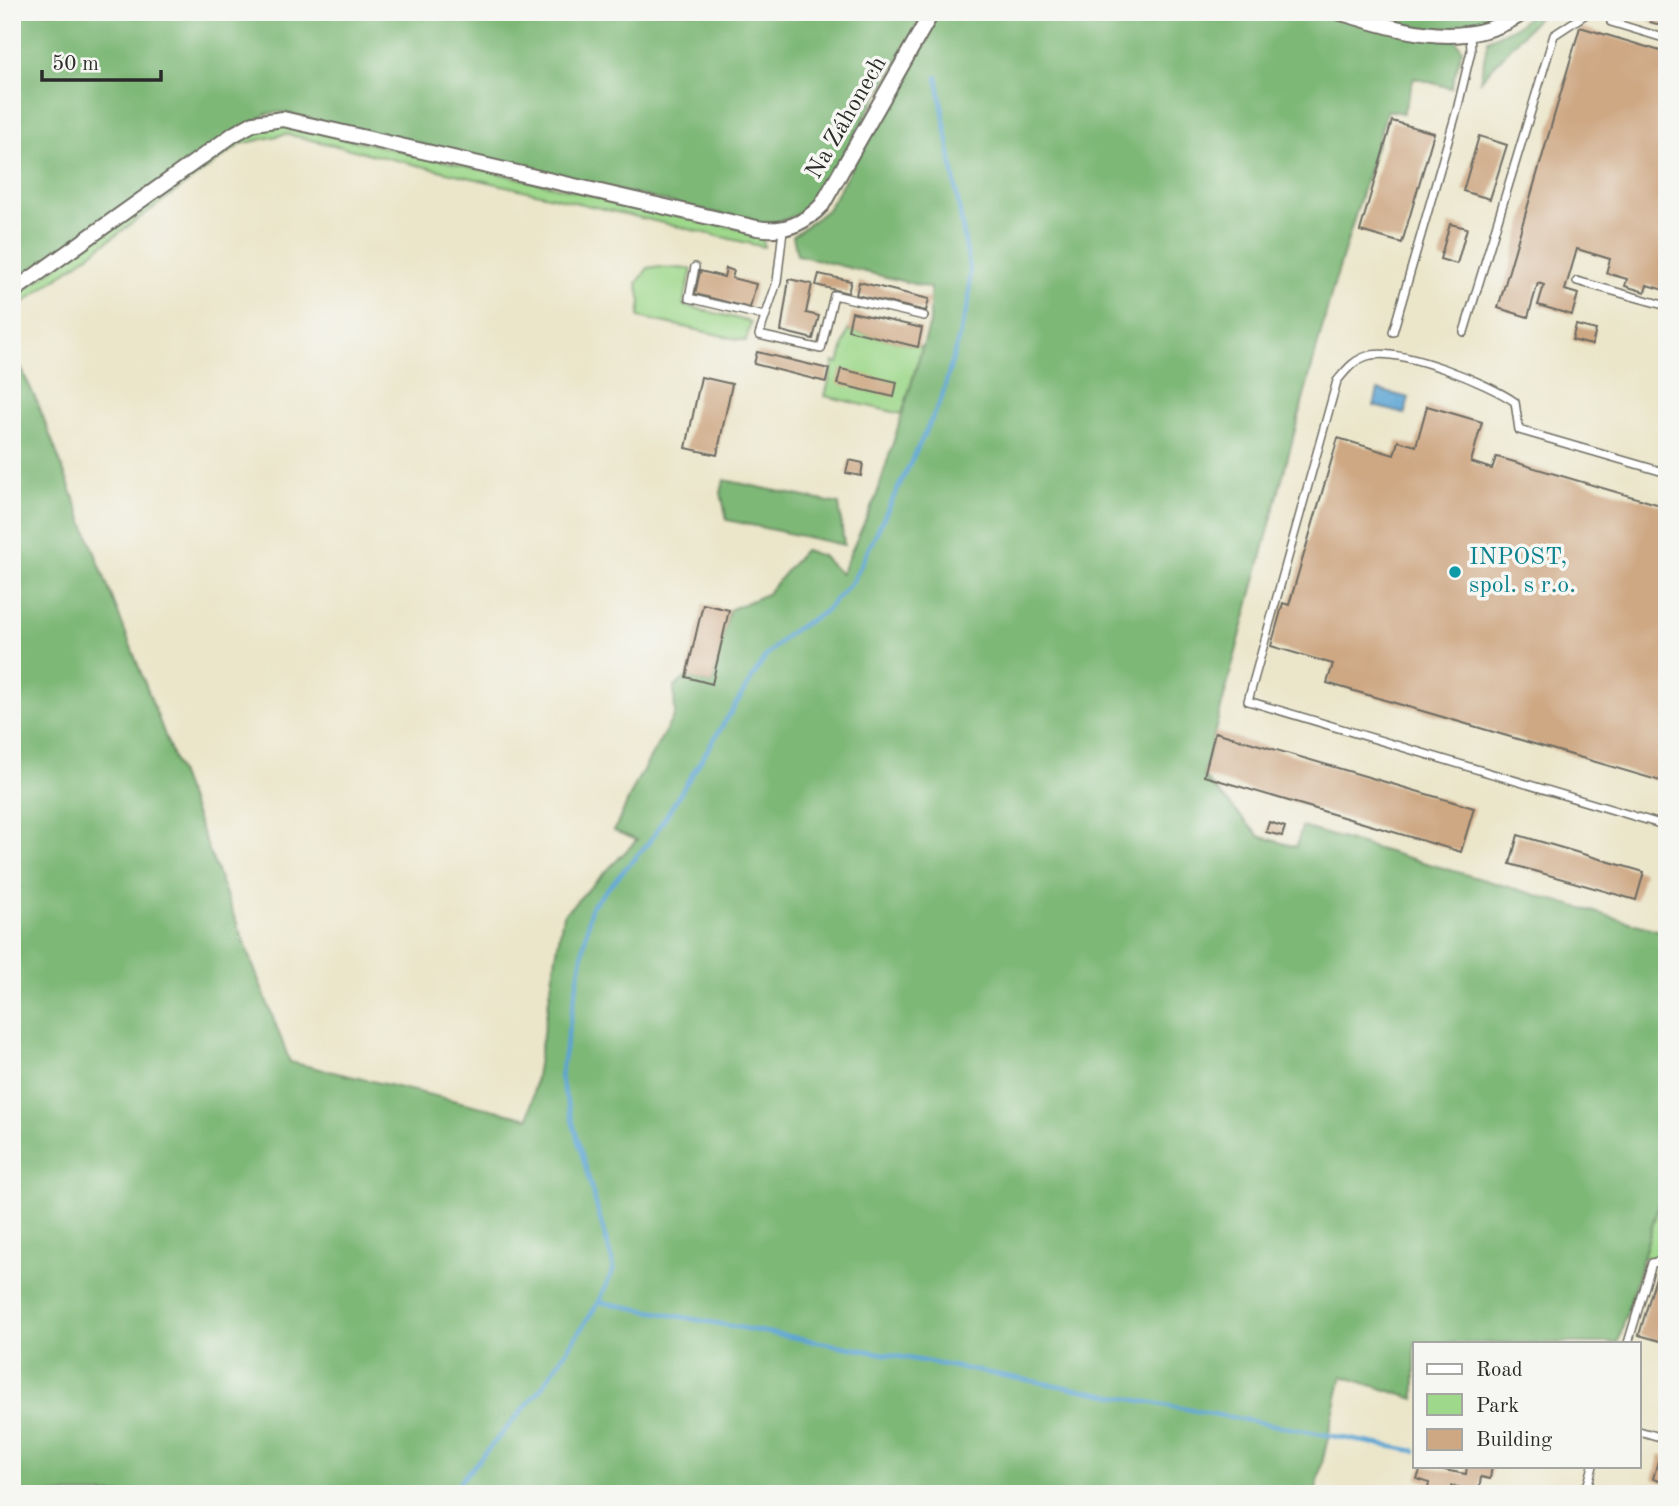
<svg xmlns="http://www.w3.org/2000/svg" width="1679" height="1506" font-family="'Old Standard TT',serif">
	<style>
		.green { fill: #9ed88b; stroke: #64825b; stroke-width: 2 }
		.forest { fill: #7eb877; stroke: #547251; stroke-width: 2 }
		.water { fill: #5ca4d3; stroke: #44687f; stroke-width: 2 }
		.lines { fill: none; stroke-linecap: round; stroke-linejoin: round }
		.stream { stroke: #5ca4d3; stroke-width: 4.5 }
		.building { fill: #cea783 }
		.service-casing { stroke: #6e6c63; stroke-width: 10 }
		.minor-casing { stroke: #6e6c63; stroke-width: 18 }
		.service { stroke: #fff; stroke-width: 7 }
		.minor { stroke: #fff; stroke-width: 14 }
		.culture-dot { fill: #0f9aa8; stroke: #f6f6f2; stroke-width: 2.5 }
		.labels { text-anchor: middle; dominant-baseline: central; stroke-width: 7; stroke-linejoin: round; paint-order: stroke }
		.street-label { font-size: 24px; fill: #2b2b2b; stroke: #f6f6f2 }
		.culture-label { font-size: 24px; fill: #0d838f; stroke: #f6f6f2; text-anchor: start }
	</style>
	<rect width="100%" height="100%" fill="#f6f6f2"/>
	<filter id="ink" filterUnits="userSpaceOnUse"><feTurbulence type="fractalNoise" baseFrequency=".0143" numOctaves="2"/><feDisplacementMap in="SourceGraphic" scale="14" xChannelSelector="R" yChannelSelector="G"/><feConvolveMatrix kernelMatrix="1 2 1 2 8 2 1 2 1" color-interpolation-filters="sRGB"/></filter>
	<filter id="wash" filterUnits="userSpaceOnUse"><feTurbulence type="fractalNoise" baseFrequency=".00686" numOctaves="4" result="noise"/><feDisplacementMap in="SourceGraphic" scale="28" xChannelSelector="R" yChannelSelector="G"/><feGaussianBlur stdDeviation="1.57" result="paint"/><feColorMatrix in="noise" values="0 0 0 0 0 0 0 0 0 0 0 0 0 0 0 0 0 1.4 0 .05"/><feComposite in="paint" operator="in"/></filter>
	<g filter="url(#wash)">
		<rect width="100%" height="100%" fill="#ebe6ca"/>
		<path class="green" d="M284,124L762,234L764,247L286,134L241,144L12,311V299L218,151L251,130Z
			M654,267L692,269L683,305L751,322L746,341L639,317L641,301L637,283L648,268Z
			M848,330L922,347L902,414L825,396L834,362L839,363Z
			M1667,1175V1225L1660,1256L1643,1258Z"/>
		<path class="forest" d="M12,12H925L821,195C799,215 789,223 759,223L282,112L266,114L12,284Z
			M939,12H1504L1483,22L1449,30L1462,49L1451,88L1414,78L1403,113L1387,110L1331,295L1203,776L1259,836L1296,847L1302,827L1667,933V1175L1618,1343H1415V1399L1342,1376L1315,1494H12V349L38,404L290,1062L529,1118L563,915L637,840L614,831L637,781L675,714L674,688L686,677L712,684L729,610L767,594L804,550L822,556L841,574L876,497L898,427L930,323V288L797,255L793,236L828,209Z
			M1532,12H1543L1480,81L1488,40L1520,24Z
			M724,480L839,504L844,545L727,520L721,493Z"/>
		<path class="water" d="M1378,390L1409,398L1405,414L1374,406Z"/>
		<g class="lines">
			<path class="stream" d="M600,1302L1415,1451
				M449,1494L540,1390L599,1302L614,1268L560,1077L591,907L651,840L766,656L789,633L824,612L853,581L941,400L969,301L970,272L937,77"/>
		</g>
		<g id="blocks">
			<path class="building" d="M1653,12H1667V27L1650,22Z
				M1580,27L1667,53V291L1647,285L1645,292L1625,286L1627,279L1606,273L1610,259L1577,249L1565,290L1578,294L1572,315L1538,305L1544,285L1538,283L1528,317L1498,308Z
				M1392,121L1434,133L1402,243L1360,231Z
				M1479,136L1507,145L1490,199L1463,191Z
				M1450,224L1467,228L1457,264L1440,259Z
				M726,268L734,271L732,278L756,284L750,308L695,294L700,271L724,277Z
				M819,274L851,281L848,293L816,285Z
				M789,279L812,284L806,313L819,316L813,339L781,331Z
				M859,282L929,299L926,311L856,295Z
				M852,312L922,328L918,347L848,330Z
				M1576,325L1596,330L1592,345L1572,340Z
				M757,352L829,369L826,382L754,364Z
				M841,369L897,382L894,397L837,384Z
				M701,377L732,384L717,455L686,448Z
				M1427,406L1482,422L1471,462L1492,469L1496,457L1501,458L1667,507V783L1327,683L1333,664L1271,646L1283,603L1289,605L1338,438L1394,455L1398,441L1416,446Z
				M849,460L863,463L861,476L846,473Z
				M703,604L729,610L712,684L686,677Z
				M1215,732L1474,808L1461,852L1204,776Z
				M1269,822L1285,827L1282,836L1266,832Z
				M1518,835L1644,872L1636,900L1510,864Z
				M1659,1267L1667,1270V1343L1639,1335Z
				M1660,1454L1667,1456L1664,1483L1653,1479Z
				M1422,1466L1466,1474L1467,1466H1492L1490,1479L1481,1477L1479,1491L1452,1486L1451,1493L1428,1489L1429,1483L1417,1479Z"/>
		</g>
	</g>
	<g filter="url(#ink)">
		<use href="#blocks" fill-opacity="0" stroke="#6e6c63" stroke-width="2"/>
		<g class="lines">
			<defs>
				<path id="service" d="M1613,12L1611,22L1667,39
					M783,230L777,282L759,335L821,349L834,295L924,316
					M695,267L689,298L764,316
					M1577,281L1667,306
					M1393,332L1457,110L1471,51L1470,34
					M1464,332L1554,35L1589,12
					M1667,473L1519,430L1515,402C1488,383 1404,349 1371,355C1354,359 1347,369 1337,381L1248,701L1667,826
					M1628,1343L1652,1263L1667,1260
					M1639,1431L1667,1439
					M1585,1494L1593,1466"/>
				<path id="minor" d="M1338,12C1399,30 1466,53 1524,12
					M12,292L234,134L254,123L283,119L757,228C784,233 804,224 822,205L932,12"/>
			</defs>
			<use href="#service" class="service-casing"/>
			<use href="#minor" class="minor-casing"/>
			<use href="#service" class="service"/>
			<use href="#minor" class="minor"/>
		</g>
	</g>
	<circle class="culture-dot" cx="1455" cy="572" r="7"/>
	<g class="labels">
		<g class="street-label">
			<text transform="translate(847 118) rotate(-60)">Na Záhonech</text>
		</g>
		<g class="culture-label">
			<text x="1469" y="558">INPOST,<tspan x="1469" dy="28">spol. s r.o.</tspan></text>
		</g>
	</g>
	<rect width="1679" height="1506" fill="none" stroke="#f6f6f2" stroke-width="42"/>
	<rect x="1413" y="1342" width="228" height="126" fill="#f6f6f2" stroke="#a5a5a2" stroke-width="2"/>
	<rect x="1427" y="1364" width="35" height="10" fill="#ffffff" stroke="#a5a5a2" stroke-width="2"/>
	<text x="1476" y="1376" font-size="21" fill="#2b2b2b">Road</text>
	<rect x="1427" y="1394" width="35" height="21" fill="#9ed88b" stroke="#a5a5a2" stroke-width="2"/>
	<text x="1476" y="1412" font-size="21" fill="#2b2b2b">Park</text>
	<rect x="1427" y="1429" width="35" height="21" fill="#cea783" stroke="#a5a5a2" stroke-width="2"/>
	<text x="1476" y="1446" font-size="21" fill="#2b2b2b">Building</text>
	<path d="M42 70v10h119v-10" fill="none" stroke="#2b2b2b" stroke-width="3.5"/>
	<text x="52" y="70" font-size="21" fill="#2b2b2b" stroke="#f6f6f2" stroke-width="5" paint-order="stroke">50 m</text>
</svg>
